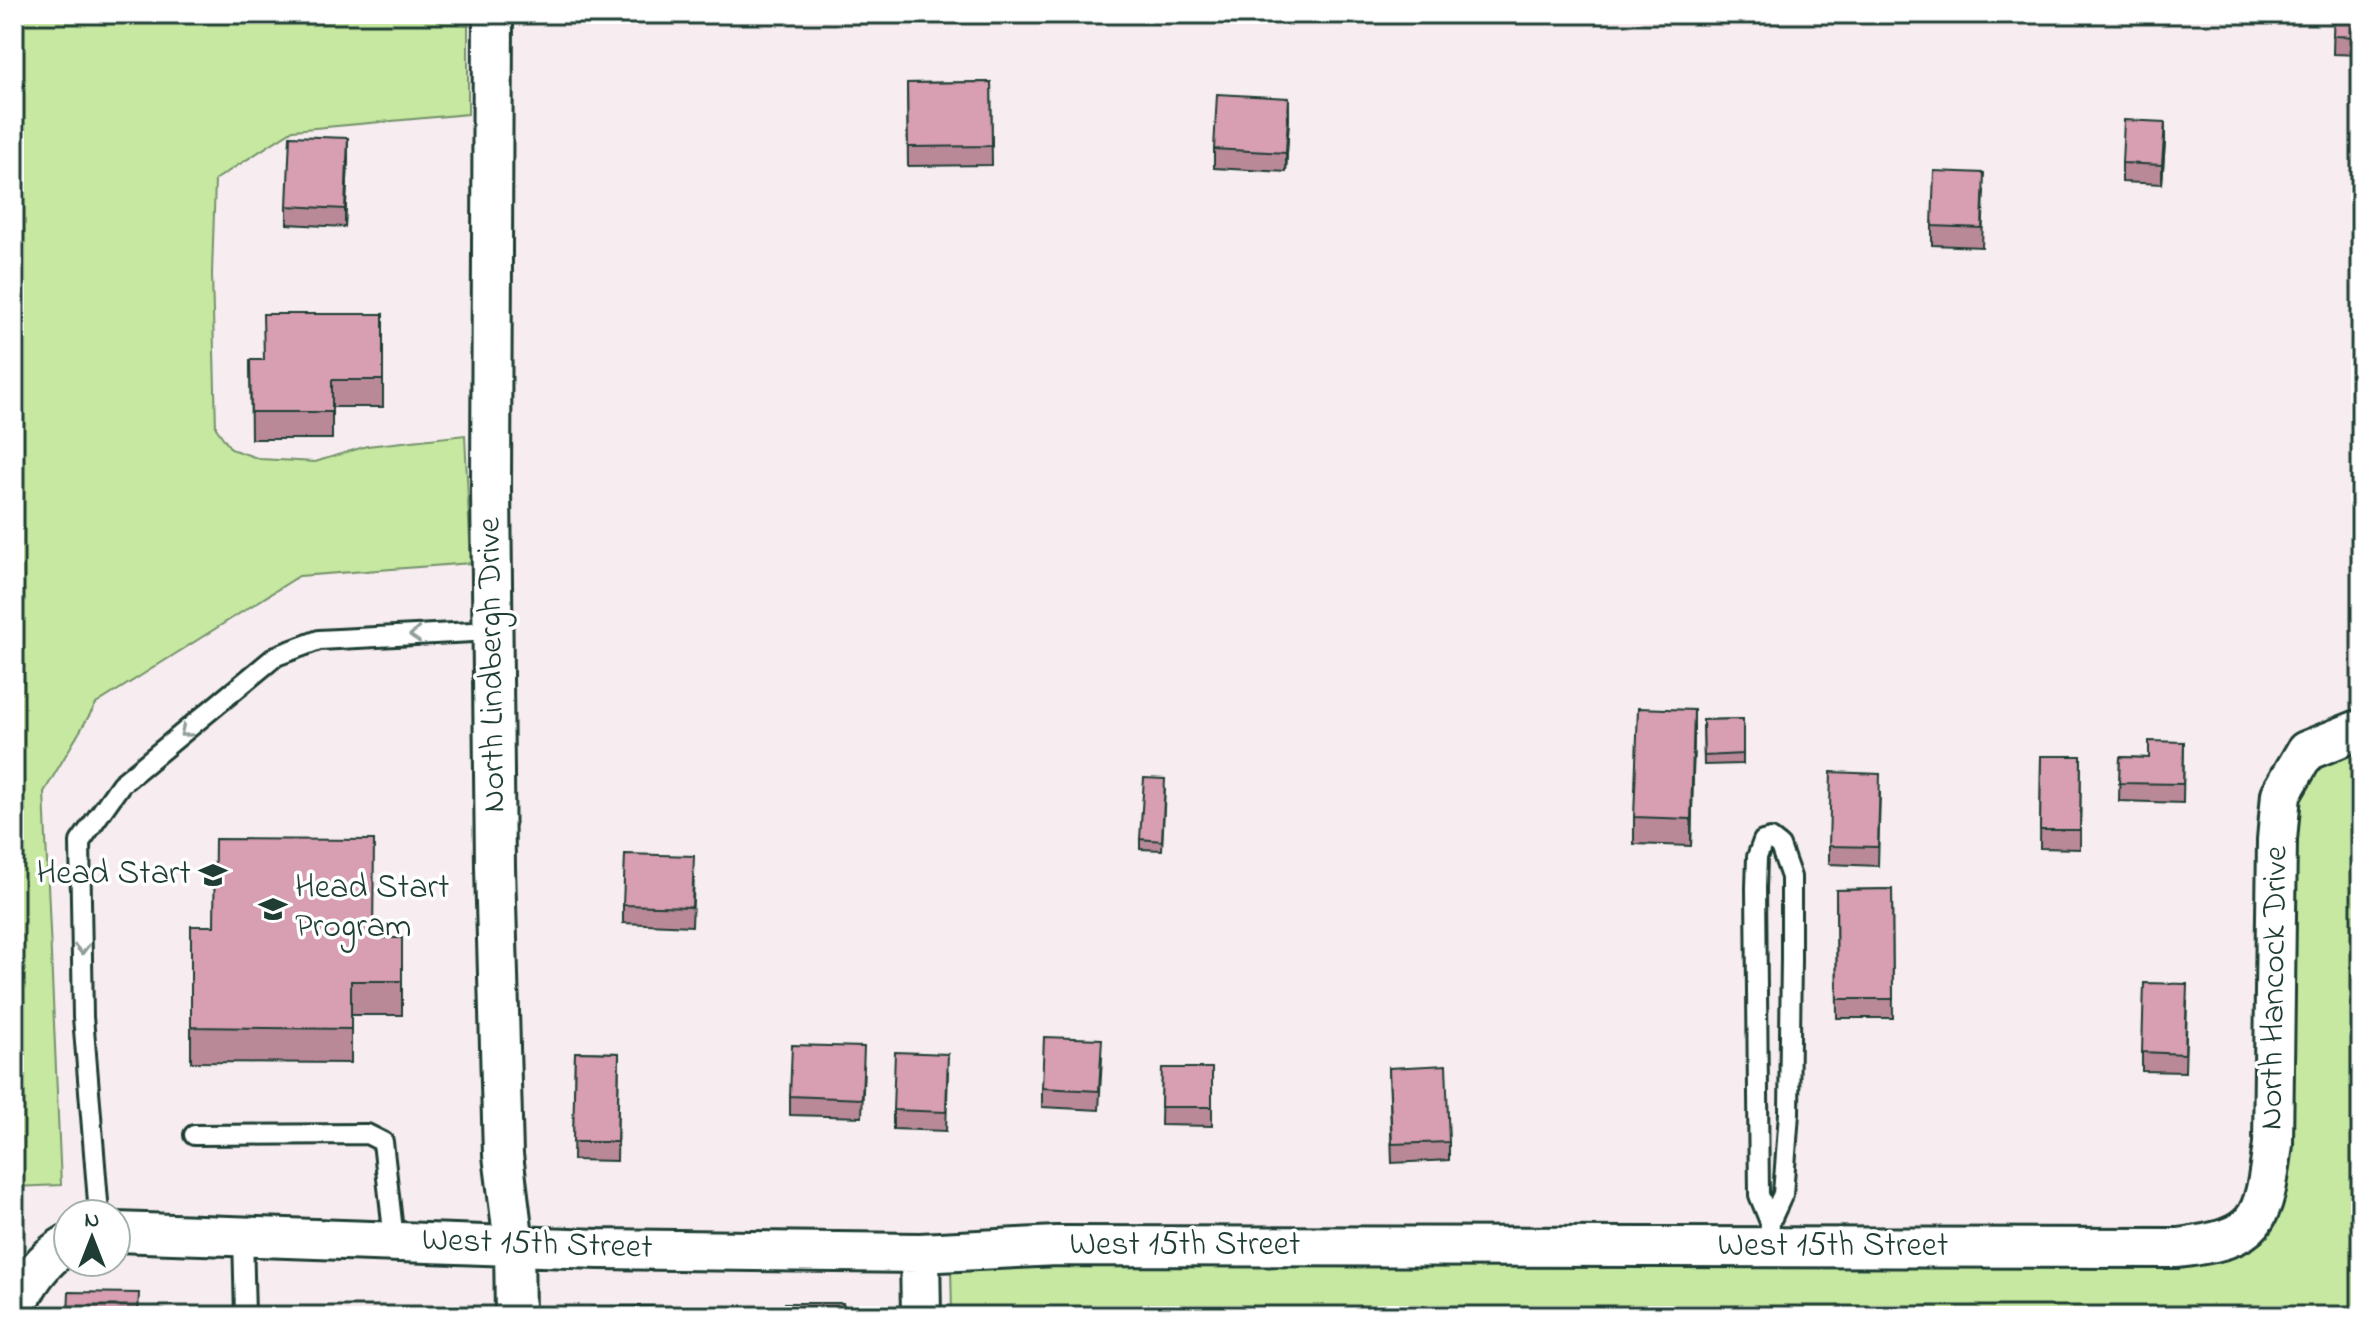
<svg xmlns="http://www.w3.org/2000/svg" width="2375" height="1330" font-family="'Indie Flower',sans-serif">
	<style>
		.green { fill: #c7e8a1; stroke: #73926a; stroke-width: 2 }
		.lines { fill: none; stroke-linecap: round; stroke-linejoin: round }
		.lane-casing { stroke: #1f3d34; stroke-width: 24 }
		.street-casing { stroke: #1f3d34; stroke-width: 44 }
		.lane { stroke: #fff; stroke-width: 18 }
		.street { stroke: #fff; stroke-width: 38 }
		.wall { fill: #b98998; stroke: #1f3d34; stroke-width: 2 }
		.shaded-wall { fill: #966f7c; stroke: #1f3d34; stroke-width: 2 }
		.building { fill: #d79fb1; stroke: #1f3d34; stroke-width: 2 }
		.oneway { stroke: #8f9e9a }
		.labels { text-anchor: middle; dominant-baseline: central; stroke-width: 7; stroke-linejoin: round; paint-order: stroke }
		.street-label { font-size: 34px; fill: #1f3d34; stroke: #fff }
		.poi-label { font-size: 34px; fill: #1f3d34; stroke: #fff; text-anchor: end }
	</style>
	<rect width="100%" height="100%" fill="#f7ecef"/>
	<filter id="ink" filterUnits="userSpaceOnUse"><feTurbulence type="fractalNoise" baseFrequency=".0125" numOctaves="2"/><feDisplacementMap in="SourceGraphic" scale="16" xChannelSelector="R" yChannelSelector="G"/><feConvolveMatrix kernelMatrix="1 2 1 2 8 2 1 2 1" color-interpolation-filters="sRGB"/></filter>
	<g filter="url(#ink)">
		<path class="green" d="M14,14H468V114L293,130L215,180L212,274L216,428L231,449L260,459L315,462L367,446L465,435L471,563L299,576L96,704L44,792L61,1185L14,1187Z
			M2361,736V1316H952L951,1266L2212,1261L2261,1230L2289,801L2316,755Z"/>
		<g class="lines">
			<defs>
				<path id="lane" d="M194,1135L367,1134L383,1142L394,1240
					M99,1214L83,1017L80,842L121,784L276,656L319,640L492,631
					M243,1235L245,1316
					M1769,1247L1770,1222L1783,1194L1789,1113L1791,959V877L1780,846L1771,839L1763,841L1757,857L1756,888L1759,1195L1770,1222"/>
				<path id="street" d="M493,14L491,488L495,867L503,1155L514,1244L515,1316
					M116,1232L599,1249L920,1253L1057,1246L2178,1248C2260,1238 2263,1222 2273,1144L2277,840L2281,794L2306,751L2361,729
					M920,1253L921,1316
					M14,1313C25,1285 42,1259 68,1244"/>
			</defs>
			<use href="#lane" class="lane-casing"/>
			<use href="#street" class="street-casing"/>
			<use href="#lane" class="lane"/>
			<use href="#street" class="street"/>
		</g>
		<path class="wall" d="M2334,14H2361V55L2333,54Z
			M991,82L992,165L908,166L907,83Z
			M1289,117L1286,172L1214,168V149Z
			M2165,141L2162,184L2122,182V163Z
			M348,157L345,227L287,224V206Z
			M1984,191L1982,247L1932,245V226Z
			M383,314V407H332V439H251L250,360H264Z
			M1743,719V764L1704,765L1703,720Z
			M1694,737L1691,846L1634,844V817Z
			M2184,742L2183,803L2119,801L2120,757L2149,758Z
			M2041,756H2081L2080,849L2040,848Z
			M1165,788L1162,850L1140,849V839Z
			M1880,793L1878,866L1829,864V846Z
			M694,875L692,926L623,923V905Z
			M1892,889L1893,1018H1837L1836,890Z
			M191,926L374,938H402V1015H351V1063L191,1062Z
			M2187,1003L2185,1072L2142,1071V1052Z
			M575,1052L619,1053L617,1161L573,1160Z
			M1102,1058L1099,1110L1042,1107V1088Z
			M864,1066L862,1117L790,1115V1096Z
			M1162,1068H1212V1126L1161,1125Z
			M1389,1068L1449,1142V1160L1392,1163Z
			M948,1072L946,1131L893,1129V1110Z"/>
		<path class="shaded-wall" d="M1289,98V117L1286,172V153Z
			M2165,122V141L2162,184V165Z
			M348,138V157L345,227V209Z
			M1694,710V737L1691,846V819Z"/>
		<path class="building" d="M2334,14H2361V37L2333,36Z
			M991,82L992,146L908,147L907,83Z
			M1217,94L1289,98L1286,153L1214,149Z
			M2124,120L2165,122L2162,165L2122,163Z
			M290,136L348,138L345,209L287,206Z
			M1934,171L1984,173L1982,228L1932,226Z
			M263,314H383V380H332V412H251L250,360H264Z
			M1638,708L1694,710L1691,819L1634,817Z
			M1743,719V754L1704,756L1703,720Z
			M2149,741L2184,742L2183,784L2119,783L2120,757L2149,758Z
			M2041,756H2081L2080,830H2040Z
			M1831,772L1880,774L1878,847L1829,846Z
			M1144,778L1165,779L1162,841L1140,839Z
			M215,839L374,840L373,938H402V981H351V1029L191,1027V926H214Z
			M625,854L694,856L692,907L623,905Z
			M1892,889L1893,999H1837L1836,890Z
			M2144,983L2187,984L2185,1054L2142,1052Z
			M1044,1037L1102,1039L1099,1091L1042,1088Z
			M792,1045L864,1047L862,1099L790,1096Z
			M575,1052L619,1053L617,1142H573Z
			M895,1052L948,1054L946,1112L893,1110Z
			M1446,1065L1449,1142L1392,1144L1389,1068Z
			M1162,1068H1212V1107H1161Z
			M69,1292L139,1293L138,1316H68Z
			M785,1303H843V1316H785Z
			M652,1306V1316H591V1307Z"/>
		<defs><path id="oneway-chevron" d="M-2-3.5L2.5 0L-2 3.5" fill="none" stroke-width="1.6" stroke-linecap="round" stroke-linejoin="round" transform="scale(2)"/></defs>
		<g class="oneway">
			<use href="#oneway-chevron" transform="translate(415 635) rotate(177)"/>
			<use href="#oneway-chevron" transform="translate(185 732) rotate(141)"/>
			<use href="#oneway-chevron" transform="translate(82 949) rotate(89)"/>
		</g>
	</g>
	<defs>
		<symbol id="school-bare" viewBox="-9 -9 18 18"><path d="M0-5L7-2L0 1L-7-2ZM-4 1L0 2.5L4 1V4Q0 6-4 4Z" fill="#1f3d34" stroke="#fff" stroke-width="2.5" paint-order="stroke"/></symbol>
	</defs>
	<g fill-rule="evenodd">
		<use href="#school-bare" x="193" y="855" width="40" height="40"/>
		<use href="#school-bare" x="253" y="889" width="40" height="40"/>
	</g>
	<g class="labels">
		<g class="street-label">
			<text transform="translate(493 665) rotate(-91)">North Lindbergh Drive</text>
			<text transform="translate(2275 988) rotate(-89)">North Hancock Drive</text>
			<text transform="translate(537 1245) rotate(2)">West 15th Street</text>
			<text x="1185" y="1246">West 15th Street</text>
			<text x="1833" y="1247">West 15th Street</text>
		</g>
		<g class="poi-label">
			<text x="191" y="875">Head Start</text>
			<text x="295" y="889" text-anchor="start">Head Start<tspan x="295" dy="39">Program</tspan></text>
		</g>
	</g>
	<rect width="2375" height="1330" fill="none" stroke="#fff" stroke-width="48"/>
	<rect x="24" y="24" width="2327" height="1282" fill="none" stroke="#1f3d34" stroke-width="3" filter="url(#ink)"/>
	<g transform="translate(92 1238)"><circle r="38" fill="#ffffff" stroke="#a5b1ae" stroke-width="2"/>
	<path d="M0-6L14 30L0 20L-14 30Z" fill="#1f3d34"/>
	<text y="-12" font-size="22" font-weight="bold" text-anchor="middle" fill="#1f3d34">N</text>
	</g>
</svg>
